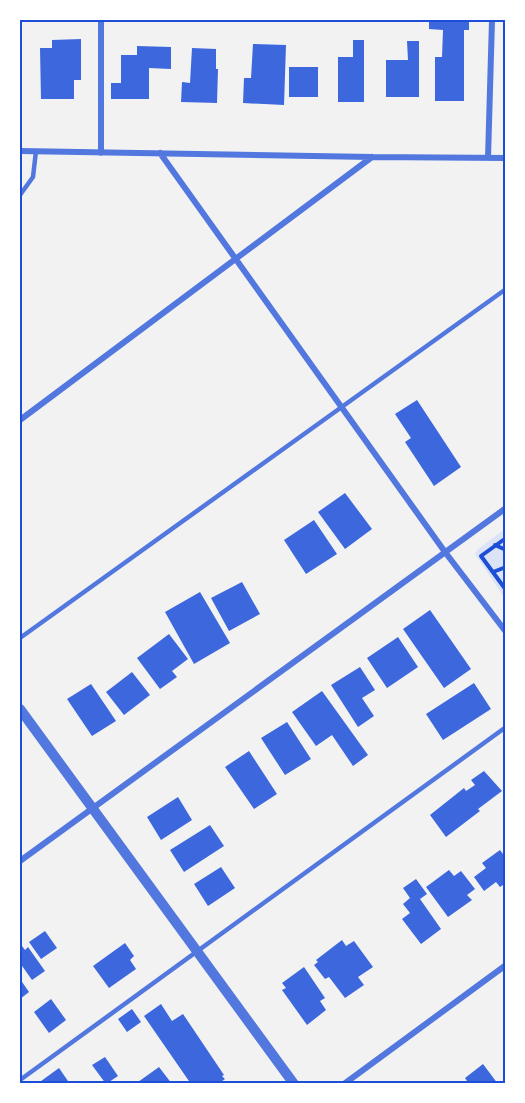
<svg xmlns="http://www.w3.org/2000/svg" width="525" height="1103" font-family="'Archivo Narrow',sans-serif">
	<style>
		.green { fill: #dbe4f7 }
		.building { fill: #3d67dc }
		.lines { fill: none; stroke-linecap: round; stroke-linejoin: round }
		.path { stroke: #1d4ed8; stroke-width: 4 }
		.service { stroke: #5277de; stroke-width: 4.5 }
		.minor { stroke: #5277de; stroke-width: 6 }
		.tertiary { stroke: #5277de; stroke-width: 10 }
		.neatline { fill: none; stroke: #1d4ed8; stroke-width: 2 }
	</style>
	<rect width="100%" height="100%" fill="#f2f2f2"/>
	<path class="green" d="M505,529V599L475,554L478,549Z"/>
	<path class="building" d="M429,20H469V30H464V101H435V57H442L443,30L429,29Z
		M81,39V80H74V99H41L40,48H52V40Z
		M353,40H364V102H338V57H353Z
		M407,41H419V97H386V60H408Z
		M253,44L286,45L284,105L243,103L244,78H251Z
		M137,46L171,47V69L149,68V99H111V83H121V55H137Z
		M192,48L216,49V69H218L217,103L181,102L182,82L190,83Z
		M289,67H318V97H289Z
		M417,400L461,467L434,486L405,442L411,438L395,414Z
		M345,493L372,529L345,549L318,512Z
		M314,520L337,554L306,574L284,540Z
		M242,582L260,614L229,631L211,598Z
		M200,592L230,643L194,664L165,612Z
		M430,610L471,669L444,688L403,629Z
		M169,634L188,659L172,671L177,677L160,689L137,658Z
		M398,637L418,667L387,688L367,658Z
		M360,667L375,690L362,698L374,716L358,727L331,685Z
		M132,672L150,695L124,715L106,692Z
		M474,683L491,709L443,740L426,714Z
		M91,684L116,721L92,736L67,699Z
		M322,691L368,755L353,766L332,735L316,746L292,712Z
		M287,722L311,759L285,775L261,738Z
		M249,751L277,794L254,809L225,767Z
		M484,771L502,791L478,809L480,811L446,837L430,815L464,788L466,791L475,785L471,780Z
		M178,797L192,820L161,840L147,817Z
		M210,825L224,846L184,872L170,850Z
		M500,850L506,858V883L500,887L496,882L484,891L474,877L486,868L482,863Z
		M221,867L235,888L208,906L194,884Z
		M449,870L454,876L461,871L475,889L467,895L472,900L448,917L426,887Z
		M416,879L427,894L420,899L441,929L421,944L402,919L410,913L403,904L410,898L403,888Z
		M45,931L57,948L41,959L29,942Z
		M342,940L346,946L354,941L373,967L358,977L364,985L345,998L329,977L325,979L314,965L318,962L316,960Z
		M125,943L134,956L130,960L136,969L109,988L93,966Z
		M22,946L25,950L28,947L45,971L32,980L20,963V948Z
		M304,967L325,998L320,1001L326,1010L307,1025L282,990L286,988L282,983Z
		M20,979L29,992L20,999Z
		M51,999L66,1020L49,1033L34,1012Z
		M161,1004L172,1021L183,1014L224,1075L222,1076L225,1079L218,1084H191L144,1016Z
		M132,1009L141,1022L127,1032L118,1019Z
		M105,1057L118,1076L106,1084L92,1065Z
		M483,1064L498,1084H469L465,1078Z
		M159,1067L172,1084H139L138,1082Z
		M59,1068L68,1081L65,1084H37Z"/>
	<g class="lines">
		<path class="path" d="M506,538L481,556L506,590
			M495,545L506,550
			M493,572L506,567"/>
		<path class="service" d="M20,195L33,177L36,151
			M20,638L506,289
			M20,1080L506,727"/>
		<path class="minor" d="M20,151L372,157L506,158
			M101,153V20
			M160,153L445,552L506,632
			M488,158L492,20
			M20,420L372,157
			M20,861L506,508
			M344,1084L506,965"/>
		<path class="tertiary" d="M20,709L294,1084"/>
	</g>
	<rect width="525" height="1103" fill="none" stroke="#ffffff" stroke-width="42"/>
	<rect x="21" y="21" width="483" height="1061" class="neatline"/>
</svg>
